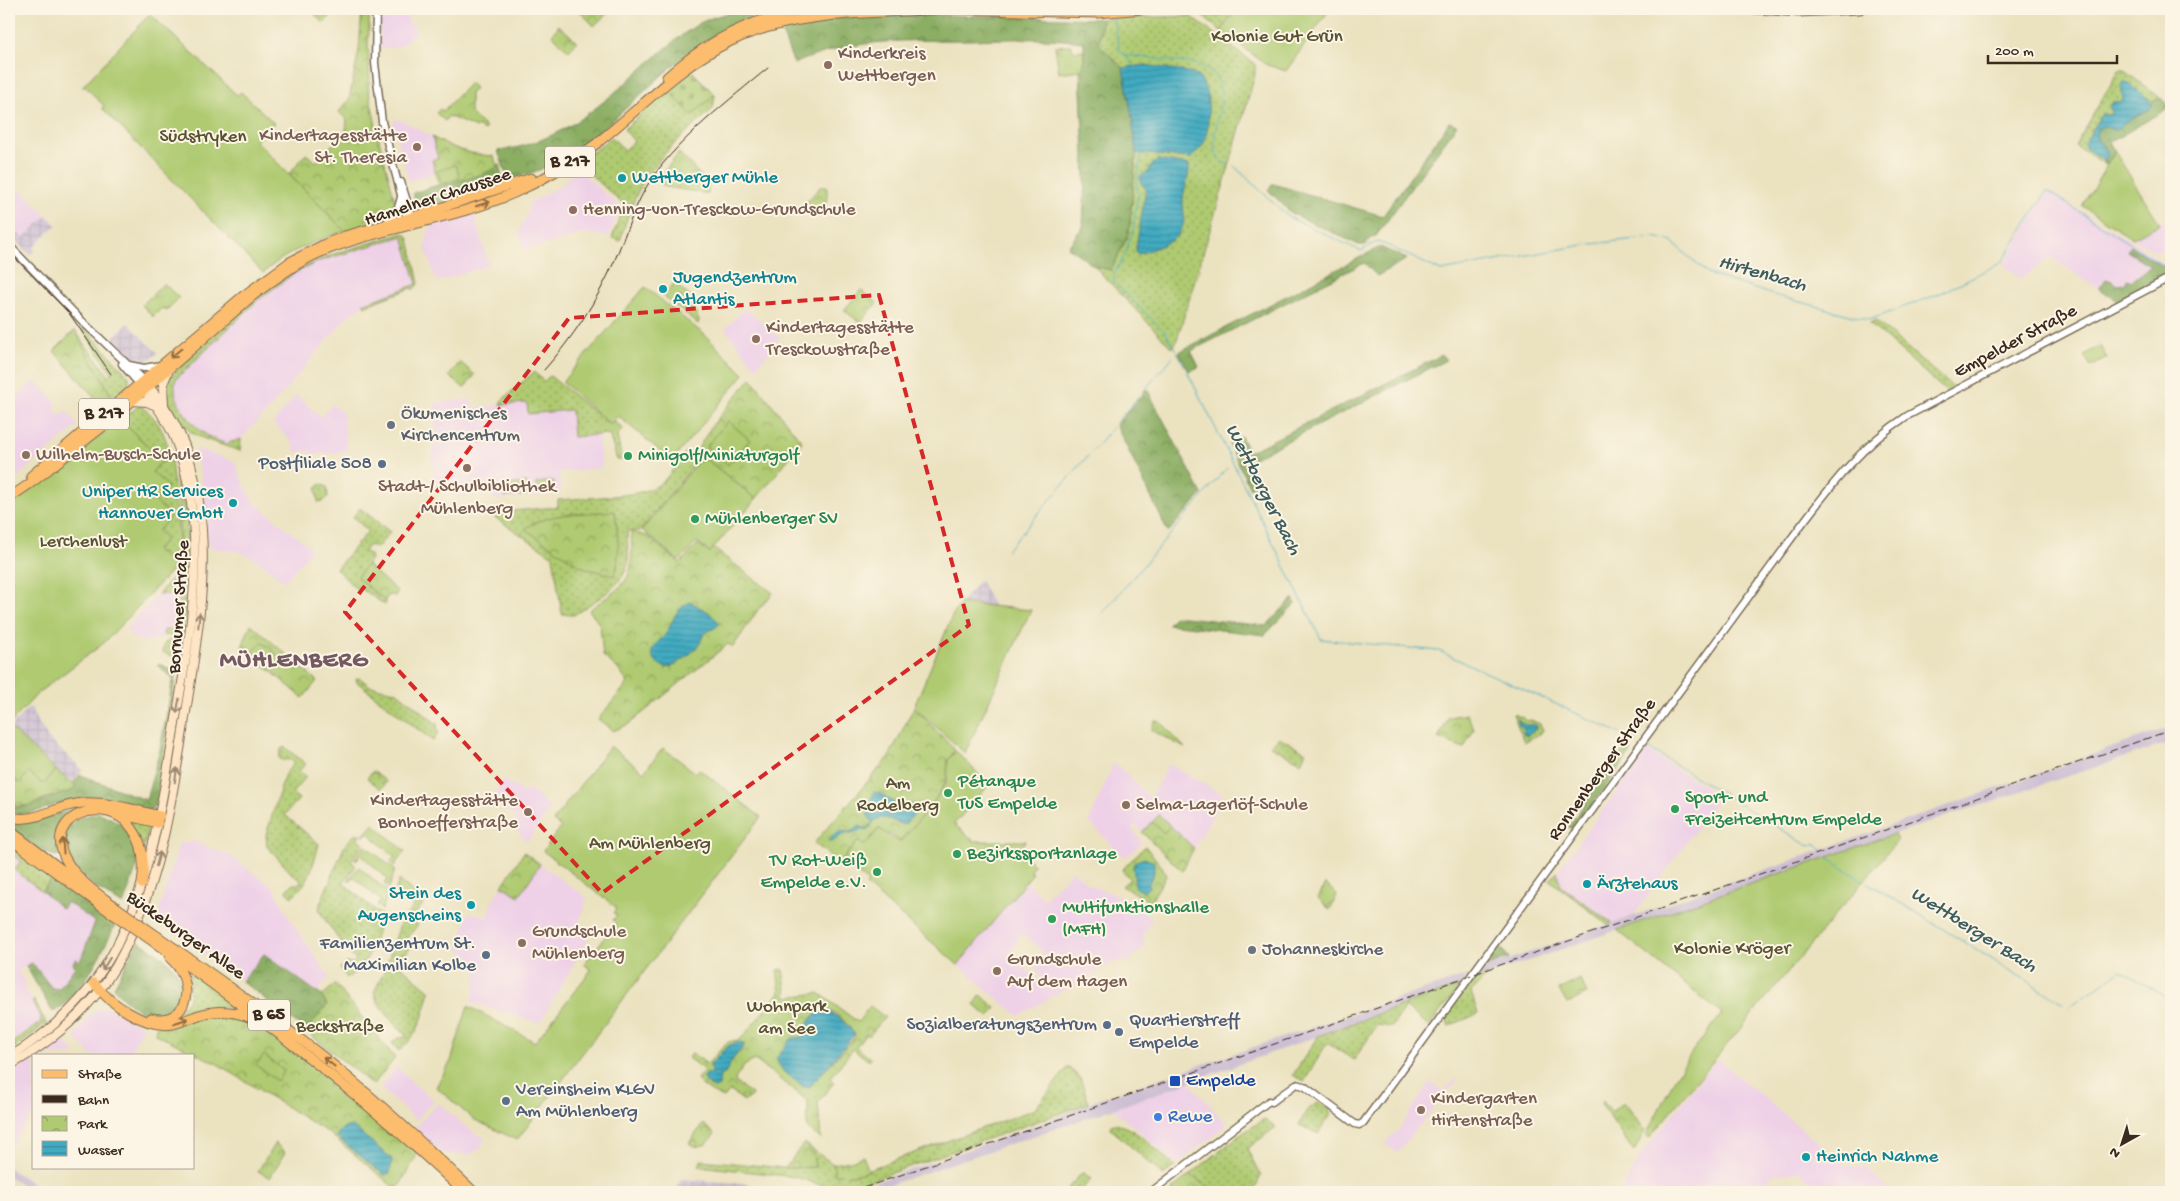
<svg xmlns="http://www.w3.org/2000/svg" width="2180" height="1201" font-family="'Gochi Hand',sans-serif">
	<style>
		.built { fill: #eed0e7; fill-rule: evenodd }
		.industrial { fill: url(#industrial-grid) }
		.railway { fill: #ccbed3 }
		.grass { fill: url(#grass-dots); stroke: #757a48; fill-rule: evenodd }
		.forest { fill: url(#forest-crowns); stroke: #636c40 }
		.cemetery { fill: url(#cemetery-stones); stroke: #757a48 }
		.park { fill: url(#park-crowns); stroke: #757a48; fill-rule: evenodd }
		.garden { fill: #afca71; stroke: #757a48 }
		.water { fill: url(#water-rules); stroke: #3e6a70 }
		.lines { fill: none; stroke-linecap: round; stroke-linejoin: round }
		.stream { stroke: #41aac1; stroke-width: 1 }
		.tertiary-casing { stroke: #796a57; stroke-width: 9 }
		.secondary-casing { stroke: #796a57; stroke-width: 10 }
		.primary-casing { stroke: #796a57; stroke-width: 11 }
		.trunk-casing { stroke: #796a57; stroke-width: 11 }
		.tertiary { stroke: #fff; stroke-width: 6 }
		.secondary { stroke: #fee5c5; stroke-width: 8 }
		.primary { stroke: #fcbd6e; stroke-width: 9 }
		.trunk { stroke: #fcbd6e; stroke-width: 9 }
		.tram { stroke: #3b2a1e; stroke-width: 1 }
		.rail { stroke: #3b2a1e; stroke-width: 1; stroke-dasharray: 8 4; stroke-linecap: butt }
		.trunk-bridge-casing { stroke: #796a57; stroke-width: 11; stroke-linecap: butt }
		.trunk-bridge { stroke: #fcbd6e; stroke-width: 9 }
		.oneway { stroke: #926c42 }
		.oneway2 { stroke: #9c8872 }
		.marked { fill: none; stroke: #d62828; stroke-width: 4; stroke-dasharray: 10 6; stroke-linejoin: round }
		.education-dot { fill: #8d6e63; stroke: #fcf5e5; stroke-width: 2 }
		.culture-dot { fill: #0f9aa8; stroke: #fcf5e5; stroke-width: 2 }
		.worship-dot { fill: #6b7280; stroke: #fcf5e5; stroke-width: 2 }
		.leisure-dot { fill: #2e9e5b; stroke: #fcf5e5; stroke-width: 2 }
		.service-dot { fill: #5c6f8a; stroke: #fcf5e5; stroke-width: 2 }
		.transit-dot { fill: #1a4fb4; stroke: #fcf5e5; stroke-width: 2 }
		.shop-dot { fill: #3f7fe0; stroke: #fcf5e5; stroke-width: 2 }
		.labels { text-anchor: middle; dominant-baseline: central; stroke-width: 4; stroke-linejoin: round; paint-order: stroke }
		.shield { fill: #fcf5e5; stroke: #75675a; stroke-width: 1 }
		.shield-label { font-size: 18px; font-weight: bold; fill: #3b2a1e }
		.park-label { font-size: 19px; fill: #585233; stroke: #fcf5e5 }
		.education-label { font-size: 19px; fill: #785e54; stroke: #fcf5e5; text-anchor: start }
		.culture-label { font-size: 19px; fill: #0d838f; stroke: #fcf5e5; text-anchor: start }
		.street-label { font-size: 19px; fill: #3b2a1e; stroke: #fcf5e5 }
		.worship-label { font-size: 19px; fill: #5b616d; stroke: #fcf5e5; text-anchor: start }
		.leisure-label { font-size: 19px; fill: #27864d; stroke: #fcf5e5; text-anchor: start }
		.service-label { font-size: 19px; fill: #4e5e75; stroke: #fcf5e5; text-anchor: end }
		.transit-label { font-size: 19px; fill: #164399; stroke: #fcf5e5; text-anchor: start }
		.shop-label { font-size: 19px; fill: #366cbe; stroke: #fcf5e5; text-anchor: start }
		.water-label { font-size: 20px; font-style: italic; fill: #3d5d5f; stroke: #fcf5e5 }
		.district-label { font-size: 24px; font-weight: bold; letter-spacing: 1px; fill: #745963; stroke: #fcf5e5 }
	</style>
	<defs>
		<pattern id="industrial-grid" width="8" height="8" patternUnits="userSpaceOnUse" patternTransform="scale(1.25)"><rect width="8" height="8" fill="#ccbed3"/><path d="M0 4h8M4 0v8" fill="none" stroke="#b0a3b5"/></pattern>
		<pattern id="grass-dots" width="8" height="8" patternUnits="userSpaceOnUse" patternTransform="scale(1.25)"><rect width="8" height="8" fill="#afca71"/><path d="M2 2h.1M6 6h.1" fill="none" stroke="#90a45c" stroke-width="1.8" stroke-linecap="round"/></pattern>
		<pattern id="forest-crowns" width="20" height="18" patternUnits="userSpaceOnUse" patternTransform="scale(1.25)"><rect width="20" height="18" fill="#8bae63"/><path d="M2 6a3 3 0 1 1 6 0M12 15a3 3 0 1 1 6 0" fill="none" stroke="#738e51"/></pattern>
		<pattern id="cemetery-stones" width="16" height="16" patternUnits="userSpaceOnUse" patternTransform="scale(1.25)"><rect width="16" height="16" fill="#afca71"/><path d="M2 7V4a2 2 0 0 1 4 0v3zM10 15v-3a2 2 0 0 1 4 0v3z" fill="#90a45c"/></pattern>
		<pattern id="park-crowns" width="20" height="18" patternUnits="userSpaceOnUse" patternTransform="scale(1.25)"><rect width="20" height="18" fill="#afca71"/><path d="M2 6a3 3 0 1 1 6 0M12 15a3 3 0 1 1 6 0" fill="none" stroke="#90a45c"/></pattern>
		<pattern id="water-rules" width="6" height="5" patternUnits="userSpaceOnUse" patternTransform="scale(1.25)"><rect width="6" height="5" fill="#41aac1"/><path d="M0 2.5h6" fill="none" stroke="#388b9c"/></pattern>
	</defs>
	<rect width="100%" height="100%" fill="#fcf5e5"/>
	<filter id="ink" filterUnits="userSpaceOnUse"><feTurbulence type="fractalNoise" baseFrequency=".02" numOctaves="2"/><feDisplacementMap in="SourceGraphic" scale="10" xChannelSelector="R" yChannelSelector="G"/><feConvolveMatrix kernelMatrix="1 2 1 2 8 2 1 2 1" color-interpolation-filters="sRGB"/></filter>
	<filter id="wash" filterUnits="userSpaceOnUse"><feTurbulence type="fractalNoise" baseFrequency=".0096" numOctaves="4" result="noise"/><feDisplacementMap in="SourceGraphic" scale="20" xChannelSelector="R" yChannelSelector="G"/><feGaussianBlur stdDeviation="1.12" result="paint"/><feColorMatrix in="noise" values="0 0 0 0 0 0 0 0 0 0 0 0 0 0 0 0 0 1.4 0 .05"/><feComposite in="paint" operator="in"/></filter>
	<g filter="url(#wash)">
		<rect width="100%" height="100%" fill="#ebe2c0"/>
		<path class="built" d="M380,9H405L409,22L417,31L401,46L380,49Z
			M396,119L407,123L432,137L438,158L432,160L435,173L409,181L393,123Z
			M577,169L620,207L609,237L587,233L525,250L519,231L528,213L529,203L561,186Z
			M9,179L47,216L23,239L18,233L14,237L9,232Z
			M2048,192L2129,240L2171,268V272L2118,302L2050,257L2022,279L2003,265Z
			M474,213L489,265L440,281L436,280L425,247L428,231L435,224Z
			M2171,217V245L2158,253L2133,238Z
			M403,236L417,284L367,302L347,317L273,405L241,439L227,444L206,435L188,418L177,399L174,387L176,379L258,300L293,274L320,261Z
			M745,308L780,338L756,368L725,329Z
			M36,381L56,403L55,410L60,416L66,411L78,425L9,484V402L33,382Z
			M296,395L321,417L332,404L343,413L347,451L311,455L310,451L295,452L293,443L273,423Z
			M469,399L475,407L528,403L529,414L571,410L573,437L598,435L602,468L559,472L561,494L493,500L492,493L456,497L455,482L435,484L432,456L436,436L435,407V403Z
			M199,449L235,462L242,481L255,503L310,547L309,553L284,582L263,564L241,552L208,547L201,474L194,454Z
			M158,594L177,595L179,602L177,631L164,630L161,639L156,637L155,641L148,639L146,642L131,637L126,628Z
			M1647,750L1720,796L1634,915L1612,923L1561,886L1557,872Z
			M1114,762L1150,798L1169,764L1224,796L1194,848L1159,816L1142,832L1135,824L1132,827L1142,843L1125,858L1089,822Z
			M504,780L525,793L528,788L550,807L527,842L513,825L518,818L494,802L499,784Z
			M193,841L230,856L274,888L289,918L329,976L317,993L264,954L242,981L160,921L159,911L179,844Z
			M9,852L105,923L67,987L52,999L29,963L18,971L26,985L23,986L41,1016L40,1023L9,1045Z
			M540,864L587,898L576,932L588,939L540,1023L471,1002L477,982L474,962L458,948L469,912L487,917L492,902L502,886L519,896Z
			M1073,870L1087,884L1118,896L1152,918L1143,936L1145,946L1127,963L1123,959L1120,963L1117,960L1018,1016L958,965L1026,882L1044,899ZM1023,934L1044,952L1033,965L1041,977L1038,980L1008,954Z
			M108,1008L143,1027L129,1055H91L76,1038V1033L89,1016L99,1009Z
			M60,1041L65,1042L77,1055H41Z
			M1717,1059L1847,1166L1865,1167L1891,1192H1826L1799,1172L1772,1175L1758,1192H1621L1641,1154Z
			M34,1060V1112L9,1149V1074Z
			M397,1066L409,1080L434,1100L416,1120L380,1088Z
			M1456,1079L1457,1083L1446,1093L1397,1153L1385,1144L1394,1133L1396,1134L1430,1082L1443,1091Z
			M1189,1082L1227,1125L1177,1164L1113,1109Z
			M438,1103L471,1131L485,1138L480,1149L469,1155L441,1153L415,1128Z"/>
		<path class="industrial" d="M47,216L56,225L33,248L35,250L30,255L13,238L18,233L23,238Z
			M128,323L158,353L145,363L131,357L112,338Z
			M980,580L994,607L961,603Z
			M28,708H32L33,714L48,738L83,770L71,783L10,728Z
			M681,1179L707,1181L749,1183L747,1192H674Z"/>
		<path class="railway" d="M2171,727V742L1894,834L1473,980L1482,969Z
			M1468,975L1460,986L1113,1109L868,1192H846L1041,1124L1102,1098Z
			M9,1167L13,1171L48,1192H9V1186L31,1191L9,1176Z"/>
		<path class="grass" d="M1193,9H1236L1221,31Z
			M1190,16L1255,64V75L1226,177L1176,343L1172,348L1094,266L1111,270L1129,233L1136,153L1191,158L1205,139L1208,98L1146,65L1123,68L1099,44L1102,19ZM1158,160L1189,165C1187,177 1183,190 1182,201C1182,215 1185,223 1178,236L1136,252L1149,171Z
			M2119,70H2123L2162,99L2152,101L2135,90L2126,82L2122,91L2123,101L2110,108L2111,115L2102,114L2091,130L2090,136L2085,147L2104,160L2106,165L2075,146Z
			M668,91L692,115L715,95L713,109C683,135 653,160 636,196C629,210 625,226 620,241L612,238L624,205L578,163L612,137L624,150L634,141L624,129Z
			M403,233L406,234L409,239L419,283L413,290L412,288L382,299L365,306L363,304L417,284L403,236L320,261L293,274L258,300L176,379C170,399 189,422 205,434C211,439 220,441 226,444L241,439L240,451C224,445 205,441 191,432C185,428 184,421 177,419C168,404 162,392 172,375L237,315L273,285L295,271L333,254Z
			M78,321L129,376V384L112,399C102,374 85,354 75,330L109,376L112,373L77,322Z
			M1876,321L1956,390L1949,394L1870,324Z
			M534,372L544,381L550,376L610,425L614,421L623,428L617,436L622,460H617L609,434L573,437L571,410L528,414L527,403L501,405V401Z
			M140,405C173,429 171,464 175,500C177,522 181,545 176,566L156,550L158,531L152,472L163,460L120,420Z
			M686,452L697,461L640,531H627C627,541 629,553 628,563C623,588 593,601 574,615L562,614L553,556L488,513L558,507V500C580,498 637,497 655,487C668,480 677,463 686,452Z
			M176,467L179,469L180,473L187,522V577L184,579H176V595L158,594L176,574L181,561Z
			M360,508L390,532L377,548L369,545L364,551L370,555L371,559L357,577L385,601V605L360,588H355L336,569L368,531L353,517Z
			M177,595H183V600L186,601L183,637L163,635L164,630H177L179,602Z
			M172,639L183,641L181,657L176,658L162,652L165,643Z
			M360,678L370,686L396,691L437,724L438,734L433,741L357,682L356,679Z
			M1513,714L1524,718L1527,721L1531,720L1540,724L1543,730L1541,733L1524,742Z
			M1155,721H1159L1185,748L1151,730Z
			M1279,737L1306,752L1301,762L1270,746Z
			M285,747L306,764L299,771L306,777L292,793L299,799L285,815L319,844C312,867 311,882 291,897L286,890L293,884H299L301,880L292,874L267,846L266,835L285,774L294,763L290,759L288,761L286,759L284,761L279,758L281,749Z
			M373,771L387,782L381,789L367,778Z
			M124,817L149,823L144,848Z
			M355,834H361L357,838L364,844L351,861L356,866L343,883L381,915C374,943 372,961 347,978L340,968L347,963H353L356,960L348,953L319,911L320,904L345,845Z
			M9,843L53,877L42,891L14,870L21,861L9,852Z
			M1557,872L1561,886L1612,923L1608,925L1550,880Z
			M399,880L425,902L411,919L418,925L404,941L411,947L397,963L430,991C423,1017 420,1033 399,1051L392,1043L398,1038H404L406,1034L394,1024L377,1001L374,992L383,974L401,922L414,906L395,892Z
			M190,973L240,1007L231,1008L212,1007L170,1021L189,999Z
			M1488,975L1471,992L1478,1014L1449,1026L1445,1017L1473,980Z
			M34,1000L46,1023L28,1038L9,1051V1045L40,1023L41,1016L32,1002Z
			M1403,1005L1405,1007L1392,1027L1377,1025L1354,1060L1327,1043L1304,1082L1293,1075L1318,1036Z
			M1068,1067L1080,1078L1089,1103L852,1187L824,1186L795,1177L699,1166L701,1160L785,1168L815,1167L813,1154L804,1143L833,1164L836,1174L853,1175L1035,1109Z
			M1319,1102L1330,1110V1116L1318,1134L1299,1125L1307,1110Z
			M1264,1119L1276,1127L1247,1149L1261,1176L1253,1192H1217L1190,1175L1237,1137Z
			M1115,1124C1138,1128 1157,1151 1175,1166L1163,1175L1110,1128L1111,1125Z
			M1083,1172L1091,1179L1080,1192H1064Z"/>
		<path class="forest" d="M742,9H751L750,20C730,28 711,37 693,50C633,93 584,166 508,179L498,151C565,142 605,101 653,59C669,46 684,32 702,22C714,16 728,13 742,9Z
			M940,15L1102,19L1099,44L1123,68L1132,116L1136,153L1129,233L1111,270L1094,266L1068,247L1083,226L1085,177L1080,70L1084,64V42C1045,37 1008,39 969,40C905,41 854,37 794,64L782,33L785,30L784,26L844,17Z
			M2162,99L2170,107L2109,143L2115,152L2106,165L2104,160L2106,159C2106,154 2106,149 2103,146C2098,139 2093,136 2099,128L2105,126L2114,130L2133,117L2146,112L2153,103L2152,101Z
			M1449,122L1457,125L1376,236L1372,237L1365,245H1359L1291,213L1268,190L1273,184L1383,216Z
			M500,164L502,183L424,208L419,209L416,206L413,193L460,178L483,174Z
			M2130,246L2170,271L2118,301L2099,289L2106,279L2114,282L2118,285L2126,283L2127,279L2132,281L2151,266L2127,251Z
			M1380,247L1407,259L1377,276L1364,263L1191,351L1199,367L1189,371L1179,352Z
			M1442,355L1446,360L1248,461L1258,484L1250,488L1229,444L1241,436L1249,452Z
			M1147,389L1202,494L1168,532L1116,425Z
			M1293,598L1295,604L1265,635L1168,624L1175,616L1266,626Z
			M159,664L176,672L157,800L151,810L77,800C50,802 40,817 9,813V805C11,806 14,808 16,808C24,808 71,791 76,786L72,784L80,775L146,800L160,750L173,678L158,666Z
			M1625,747L1632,751L1573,831L1568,827Z
			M75,808L77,812L73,815L57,856L44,853L15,831L14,821H35Z
			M100,813C128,826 130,829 140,858L123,905C100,890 57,867 66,834C68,829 71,824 74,821C80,816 93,815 100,813Z
			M53,877L116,923C104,949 80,997 55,1011H52L26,966L32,963L52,988L59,989L75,967L73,962L76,959L79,961L81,959L95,922L67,902L62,909L42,891Z
			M138,941C150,949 170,959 177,972C189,993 178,1022 151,1015C139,1013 120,997 114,987Z
			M1499,945L1509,958L1482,968V966Z
			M264,954L322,996L327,1005L306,1031L242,981Z"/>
		<path class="cemetery" d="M692,71L715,95L692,115L668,91Z"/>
		<path class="park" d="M319,9H337L324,23L314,14Z
			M362,9H370L368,46L370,80L368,87L378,136L395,201C392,223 362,226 345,231L289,174L306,154L316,162L346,130L347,120L339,112L349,100L359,50Z
			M578,9H612L594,26Z
			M559,25L577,42L569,51L552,35Z
			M1071,45L1074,51L1083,50L1084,64L1080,70L1059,73L1055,46Z
			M470,83L475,88L470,94V112L486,128L483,131L478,126L476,128L448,116L445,121L436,113L440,109L443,111Z
			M432,137C452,148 470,155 494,156L497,167L483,174L439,186L432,160L438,158Z
			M679,153L709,184L708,194L666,187L657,181Z
			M821,186H827V198L824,208L803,206Z
			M164,283L179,298L167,310L162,308L153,317L142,305Z
			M674,283L693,299L695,311L699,321L698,324L663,296Z
			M861,290L877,303L860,323L844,310Z
			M75,330C85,354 102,374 112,399L103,407L54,351Z
			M460,362L475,375L464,388L449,376Z
			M751,378L802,442L756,499L706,459L699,461L693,457L711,427Z
			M527,483L528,495L505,497L504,485Z
			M321,484L327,487L328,497L324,501L318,502L316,487Z
			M615,511C617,533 622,556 614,576L582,567L525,529C549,511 586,514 615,511Z
			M631,532L647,536L680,563L698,544L709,553L713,548L773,593L758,610L733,647L728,644L629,724L613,731L598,719L628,683L617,668L603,656L600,625L589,610C629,581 634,583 631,532Z
			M367,565L397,591L396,596L388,595L385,601L357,577Z
			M251,624L317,681L303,698L242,647Z
			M914,707L955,750C942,767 951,768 945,782C935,805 916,823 900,841L890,833L888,836L879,828L864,846L858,841L841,861H836L814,843L889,757Z
			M1467,714L1474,729L1464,748L1438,738L1449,717Z
			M56,770L76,787L71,791L43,799L32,805L9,807V774L19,783L29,772L43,784Z
			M1159,815L1194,848L1182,871L1142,832Z
			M1145,846L1163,868L1166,876L1150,902L1122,886L1130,879L1122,870Z
			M524,852L540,864L519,896L502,886Z
			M1326,884L1337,895L1330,910L1318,898Z
			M783,969L787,997L819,993L858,1022L870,1006L885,1017L869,1036L866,1034L856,1047L871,1059L869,1061L853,1049L830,1078L834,1083L818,1102L821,1139L807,1128L808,1101L755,1060L745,1065L735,1079L736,1083L753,1095L744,1101L730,1091L724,1098C715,1094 702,1088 697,1079L704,1070L688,1058L692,1053L707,1064L728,1042L741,1039L780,992L777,970ZM820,1009C835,1009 850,1024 855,1037L815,1081L804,1087L783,1071L788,1042L793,1038L802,1037L805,1035L809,1021ZM744,1044L733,1059L725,1074L720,1075L718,1079L706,1083L708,1074L713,1073L710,1066L729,1045Z
			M1580,979L1587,994L1567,1004L1559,990Z
			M335,984L395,1058L373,1085L306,1031L327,1005L322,996Z
			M981,995L996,1008L989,1017L974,1005Z
			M225,1013L252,1021L278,1038L353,1097L418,1153L397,1190L330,1134L216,1063L155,1034L156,1027Z
			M1603,1101L1611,1112L1624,1102L1645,1130L1634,1152L1601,1104Z
			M703,1124L715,1134L705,1145L694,1147L689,1143Z
			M275,1143L285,1152L270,1178L258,1171Z
			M804,1143L813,1154L815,1167L785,1168Z
			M863,1156L869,1171L853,1175L835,1174L833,1164L851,1161Z
			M1190,1175L1217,1192H1172L1173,1188Z"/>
		<path class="garden" d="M1236,9H1330L1286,71L1267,65L1221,31Z
			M150,14L237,95L241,92L274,123L256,141L345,231C313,242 288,251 263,273L102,108L104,106L85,86L82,87Z
			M2115,152L2160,224L2133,238L2082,206Z
			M456,165L460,178L442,184L437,171Z
			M645,287L706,336L744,374L672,461L618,416L610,424L562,382Z
			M2100,346L2107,358L2091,367L2084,355Z
			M120,420L163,460L152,472L168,486L155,501L171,516L158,531L166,539L156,550L176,566L104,643L39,692L9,725V506Z
			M728,421L750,440L728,465L706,447Z
			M706,459L756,499L710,552L697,542L679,561L642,530L699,461Z
			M554,481L555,492L537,493L536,483Z
			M961,603L1031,610L965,753L914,707L953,614Z
			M262,642L276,654L267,663L253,652Z
			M9,727L56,770L43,784L29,772L19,783L9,774Z
			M610,746L644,772L663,748L696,773L699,769L761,817L517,1140L473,1119L436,1087L451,1061L468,1006L535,1042L591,970L584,964L616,923L613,920L617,915L613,913L617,908L543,851L561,827L553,821Z
			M956,751L989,785L954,824L974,841H1026L1019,849L1034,865L1030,870L1032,874L958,965L866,885L868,882L842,861L858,841L864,846L879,829L900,842L932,805L947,781L948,760Z
			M1159,815L1170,826L1164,833L1152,822Z
			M373,824L405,851L394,866L390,862L395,857L368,833L362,837Z
			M1894,834L1897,841L1649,1138L1646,1135L1674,1080L1694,1049L1722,1014L1617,930Z
			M366,846L395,870L389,888L384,884L388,879L361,855L356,860L355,859Z
			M359,867L388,892L382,910L377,905L381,901L354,877L350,881L348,880Z
			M1460,986L1429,1026L1403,1005Z
			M264,1055L284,1071L277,1081L256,1065Z"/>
		<path class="water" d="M1146,65C1161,68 1180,69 1195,75C1212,82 1210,125 1205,140C1203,147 1196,153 1191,158L1136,153L1132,116L1123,68Z
			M2124,81C2130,84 2152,100 2152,105L2149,110L2133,117L2114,131L2105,126L2099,128C2091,139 2103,144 2107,153L2108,156L2104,160L2086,149L2084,144C2091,135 2094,124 2102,114L2111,115L2110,105L2112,102L2123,101L2121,85Z
			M1158,160L1189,165C1190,176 1184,188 1183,199C1182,205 1184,209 1184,214C1186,241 1160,246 1139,254L1136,252V247L1146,189L1141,183L1140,177L1149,171L1150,167Z
			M691,602L708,612L720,623C716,629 709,630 704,634C702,637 701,642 699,645C691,654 677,666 666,668C660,665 653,661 652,654C651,645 663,639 667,632C673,620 677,606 691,602Z
			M1518,719L1524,725H1535L1536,729L1528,735H1524L1523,728L1519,725Z
			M874,792L881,794L898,805L914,804L919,809L904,825C893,822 888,815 875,820L868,829L842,835L835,840L828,841L838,831L850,832L860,826L866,829L873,822L868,816L867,807Z
			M1144,858L1154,862V873L1149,883V887L1145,891L1136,889C1134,881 1134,874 1133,866L1135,862Z
			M823,1008L841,1019L855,1034L815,1081L810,1087H804L783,1071L776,1059L788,1042L793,1038L802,1037L805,1035L809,1021Z
			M740,1042L744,1044V1046L733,1059L725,1074L720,1075L719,1086L715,1088L710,1086L703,1078L706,1074L713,1073L710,1066L711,1064L729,1045Z
			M352,1126L392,1159L390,1173L385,1175L376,1169L336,1136L343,1128Z"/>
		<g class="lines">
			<path class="stream" d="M1113,18L1120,51L1125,55L1197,64C1241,81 1210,120 1215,150C1216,155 1220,159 1223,163L1229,164
				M1125,55L1134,66
				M1142,154L1136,184L1139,195C1132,211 1138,229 1128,242C1130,256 1112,267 1114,282L1166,333L1179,355L1321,639L1439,651L1637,741
				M1234,166L1289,217L1361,251L1378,241L1441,271L1583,245L1654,237L1671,241L1708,274L1774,295L1869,320L1939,294L2002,262L2047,191L2169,269
				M1157,375L1172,358
				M1143,392L1155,378
				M1116,423L1139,396
				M1092,452L1113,427
				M1075,471L1089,455
				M1059,489L1073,474
				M1007,550L1056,493
				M1100,616L1227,468
				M1647,747L1805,844L1816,845L1822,850
				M1827,858L1864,881
				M1868,883L2063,1003
				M2069,1007L2121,970L2171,1000"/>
		</g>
	</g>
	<g filter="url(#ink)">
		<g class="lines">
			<defs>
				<path id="tertiary" d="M376,9L375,63L382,122L408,222
					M401,182L412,217
					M385,224L397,211L401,197
					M9,245L85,324L144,380
					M122,364L139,384
					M129,365L144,368L161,365
					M1151,1192L1269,1101L1272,1102L1296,1084L1304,1086L1355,1124L1359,1125L1363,1123L1802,524C1834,482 1861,446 1907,416L2171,277"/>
				<path id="secondary" d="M132,401L147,402L154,405
					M164,404L163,384L169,370
					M9,1057C54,1030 93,992 117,945C151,877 162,804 174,730C189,641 208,546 181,457C174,431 158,406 140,386
					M9,1066C52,1042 91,1009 116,966C159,890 172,803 185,718C198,638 214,547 192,468C184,436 167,406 145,382"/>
				<path id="primary" d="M945,9L1097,13L1143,9
					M1755,9L1800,12L1860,9
					M667,77C708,40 758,15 814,9
					M31,476L242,297L290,262L325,244L345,236L422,214L531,178
					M9,498L35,480L101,428L251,297C272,281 294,264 319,253C380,227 452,220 514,193C543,180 571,163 596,144C640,109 680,65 731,41C798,10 871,14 943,9"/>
				<path id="trunk" d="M116,813L158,823
					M9,817C35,823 52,808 76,804C100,799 136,810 160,816
					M9,830L78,882
					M9,838L113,914
					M116,907C98,894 77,880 66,860C33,801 157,780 142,884
					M147,929C206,970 265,1011 322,1056C375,1098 425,1145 474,1192
					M144,935C257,1014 365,1097 464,1192
					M94,983C109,1003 146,1029 173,1024C182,1022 190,1018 199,1015C220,1008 239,1012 259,1021
					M151,1018C189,1026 197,982 170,958"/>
			</defs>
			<use href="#tertiary" class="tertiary-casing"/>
			<use href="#secondary" class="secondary-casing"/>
			<use href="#primary" class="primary-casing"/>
			<use href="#trunk" class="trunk-casing"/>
			<use href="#tertiary" class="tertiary"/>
			<use href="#secondary" class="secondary"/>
			<use href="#primary" class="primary"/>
			<use href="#trunk" class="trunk"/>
			<path class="tram" d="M9,252L69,313L111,374
				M544,370C572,339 597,301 614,262C626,234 635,203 652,178C680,138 729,100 768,68"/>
			<path class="rail" d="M852,1192L2171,730"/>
			<defs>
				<path id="trunk-bridge" d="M116,907L147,929
					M113,914L144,935"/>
			</defs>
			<use href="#trunk-bridge" class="trunk-bridge-casing"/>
			<use href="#trunk-bridge" class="trunk-bridge"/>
		</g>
		<defs><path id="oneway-shaft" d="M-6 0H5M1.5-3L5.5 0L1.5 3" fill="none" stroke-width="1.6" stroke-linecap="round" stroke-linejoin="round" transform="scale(1.25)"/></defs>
		<g class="oneway">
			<use href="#oneway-shaft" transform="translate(483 204) rotate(-18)"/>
			<use href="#oneway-shaft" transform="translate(176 353) rotate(140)"/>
			<use href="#oneway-shaft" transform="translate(63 846) rotate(-94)"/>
			<use href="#oneway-shaft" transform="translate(181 1021) rotate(-18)"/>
			<use href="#oneway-shaft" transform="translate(329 1062) rotate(-141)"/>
		</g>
		<g class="oneway2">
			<use href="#oneway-shaft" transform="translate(199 620) rotate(-85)"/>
			<use href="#oneway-shaft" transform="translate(178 706) rotate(100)"/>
			<use href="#oneway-shaft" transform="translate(176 775) rotate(-80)"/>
			<use href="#oneway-shaft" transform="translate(158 859) rotate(-75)"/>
			<use href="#oneway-shaft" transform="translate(106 964) rotate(122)"/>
		</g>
	</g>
	<path class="marked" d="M879,295L969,625L602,893L345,612L569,318Z"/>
	<g class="education-dot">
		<circle cx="828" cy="65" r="5"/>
		<circle cx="417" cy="147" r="5"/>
		<circle cx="573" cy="210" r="5"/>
		<circle cx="756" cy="339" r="5"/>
		<circle cx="26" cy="455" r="5"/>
		<circle cx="467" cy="468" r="5"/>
		<circle cx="1126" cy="805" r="5"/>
		<circle cx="528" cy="812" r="5"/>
		<circle cx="522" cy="943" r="5"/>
		<circle cx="997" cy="971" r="5"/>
		<circle cx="1421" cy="1110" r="5"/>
	</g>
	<g class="culture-dot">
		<circle cx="622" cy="178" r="5"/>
		<circle cx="663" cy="289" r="5"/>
		<circle cx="233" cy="503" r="5"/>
		<circle cx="1587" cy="884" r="5"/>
		<circle cx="471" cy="905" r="5"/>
		<circle cx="1806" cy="1157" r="5"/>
	</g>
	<g class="worship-dot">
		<circle cx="391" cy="425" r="5"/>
		<circle cx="1252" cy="950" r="5"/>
	</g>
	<g class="leisure-dot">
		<circle cx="628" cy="456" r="5"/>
		<circle cx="695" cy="519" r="5"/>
		<circle cx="948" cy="793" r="5"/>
		<circle cx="1675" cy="809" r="5"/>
		<circle cx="957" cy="854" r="5"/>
		<circle cx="877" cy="872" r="5"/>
		<circle cx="1052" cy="919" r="5"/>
	</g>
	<g class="service-dot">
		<circle cx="382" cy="464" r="5"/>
		<circle cx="486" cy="955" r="5"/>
		<circle cx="1107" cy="1025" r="5"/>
		<circle cx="1119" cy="1032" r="5"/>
		<circle cx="506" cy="1101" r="5"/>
	</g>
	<rect class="transit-dot" x="1169" y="1075" width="12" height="12" rx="2.5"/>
	<circle class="shop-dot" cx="1158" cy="1117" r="5"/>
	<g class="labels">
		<g class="shield">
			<rect x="545" y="146.5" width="50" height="31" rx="4"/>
			<rect x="79" y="398.5" width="50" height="31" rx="4"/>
			<rect x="248" y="999.5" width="42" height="31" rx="4"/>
		</g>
		<g class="shield-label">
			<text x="570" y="162">B 217</text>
			<text x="104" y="414">B 217</text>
			<text x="269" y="1015">B 65</text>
		</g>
		<g class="park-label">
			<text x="1277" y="37">Kolonie Gut Grün</text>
			<text x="203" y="137">Südstryken</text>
			<text x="83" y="542">Lerchenlust</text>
			<text x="898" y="784">Am<tspan x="898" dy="22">Rodelberg</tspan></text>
			<text x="650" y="844">Am Mühlenberg</text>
			<text x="1732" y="949">Kolonie Kröger</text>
			<text x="787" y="1007">Wohnpark<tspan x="787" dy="22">am See</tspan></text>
			<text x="340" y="1027">Beckstraße</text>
		</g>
		<g class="education-label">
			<text x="838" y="54">Kinderkreis<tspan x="838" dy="22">Wettbergen</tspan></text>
			<text x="407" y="136" text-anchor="end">Kindertagesstätte<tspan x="407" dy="22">St. Theresia</tspan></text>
			<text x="583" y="210">Henning-von-Tresckow-Grundschule</text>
			<text x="766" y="328">Kindertagesstätte<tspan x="766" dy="22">Tresckowstraße</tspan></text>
			<text x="36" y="455">Wilhelm-Busch-Schule</text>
			<text x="467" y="487" text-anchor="middle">Stadt-/ Schulbibliothek<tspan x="467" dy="22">Mühlenberg</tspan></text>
			<text x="518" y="801" text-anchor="end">Kindertagesstätte<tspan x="518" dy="22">Bonhoefferstraße</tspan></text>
			<text x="1136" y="805">Selma-Lagerlöf-Schule</text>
			<text x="532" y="932">Grundschule<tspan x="532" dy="22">Mühlenberg</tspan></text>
			<text x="1007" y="960">Grundschule<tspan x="1007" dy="22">Auf dem Hagen</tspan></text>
			<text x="1431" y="1099">Kindergarten<tspan x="1431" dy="22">Hirtenstraße</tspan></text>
		</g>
		<g class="culture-label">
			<text x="632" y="178">Wettberger Mühle</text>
			<text x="673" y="278">Jugendzentrum<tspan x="673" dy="22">Atlantis</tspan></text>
			<text x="223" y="492" text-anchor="end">Uniper HR Services<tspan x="223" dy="22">Hannover GmbH</tspan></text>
			<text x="1597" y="884">Ärztehaus</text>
			<text x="461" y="894" text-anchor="end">Stein des<tspan x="461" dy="22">Augenscheins</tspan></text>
			<text x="1816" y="1157">Heinrich Nahme</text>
		</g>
		<g class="street-label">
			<text transform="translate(438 198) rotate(-18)">Hamelner Chaussee</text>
			<text transform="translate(2016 342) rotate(-28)">Empelder Straße</text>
			<text transform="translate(180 607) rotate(-86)">Bornumer Straße</text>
			<text transform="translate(1603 770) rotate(-54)">Ronnenberger Straße</text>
			<text transform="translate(185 936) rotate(35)">Bückeburger Allee</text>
		</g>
		<g class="worship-label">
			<text x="401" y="414">Ökumenisches<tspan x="401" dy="22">Kirchencentrum</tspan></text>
			<text x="1262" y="950">Johanneskirche</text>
		</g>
		<g class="leisure-label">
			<text x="638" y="456">Minigolf/Miniaturgolf</text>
			<text x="705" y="519">Mühlenberger SV</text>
			<text x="958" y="782">Pétanque<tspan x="958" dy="22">TuS Empelde</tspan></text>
			<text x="1685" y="798">Sport- und<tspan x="1685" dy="22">Freizeitcentrum Empelde</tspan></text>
			<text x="967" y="854">Bezirkssportanlage</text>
			<text x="867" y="861" text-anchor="end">TV Rot-Weiß<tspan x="867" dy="22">Empelde e.V.</tspan></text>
			<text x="1062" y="908">Multifunktionshalle<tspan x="1062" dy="22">(MFH)</tspan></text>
		</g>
		<g class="service-label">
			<text x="372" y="464">Postfiliale 508</text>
			<text x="476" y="944">Familienzentrum St.<tspan x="476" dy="22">Maximilian Kolbe</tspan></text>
			<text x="1129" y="1021" text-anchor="start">Quartierstreff<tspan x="1129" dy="22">Empelde</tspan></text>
			<text x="1097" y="1025">Sozialberatungszentrum</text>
			<text x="516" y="1090" text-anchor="start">Vereinsheim KLGV<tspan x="516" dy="22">Am Mühlenberg</tspan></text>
		</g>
		<g class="transit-label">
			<text x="1186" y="1081">Empelde</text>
		</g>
		<g class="shop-label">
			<text x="1168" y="1117">Rewe</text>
		</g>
		<g class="water-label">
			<text transform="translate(1762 275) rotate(16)">Hirtenbach</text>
			<text transform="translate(1262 490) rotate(63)">Wettberger Bach</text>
			<text transform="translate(1973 931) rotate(32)">Wettberger Bach</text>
		</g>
		<g class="district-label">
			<text x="294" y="661">MÜHLENBERG</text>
		</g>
	</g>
	<rect width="2180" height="1201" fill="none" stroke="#fcf5e5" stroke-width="30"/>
	<rect x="32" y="1054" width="162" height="115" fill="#fcf5e5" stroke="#afa495"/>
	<rect x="42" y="1070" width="25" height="8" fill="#fcbd6e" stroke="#afa495"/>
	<text x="78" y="1078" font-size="15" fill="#3b2a1e">Straße</text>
	<rect x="42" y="1095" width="25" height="8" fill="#3b2a1e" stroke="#afa495"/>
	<text x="78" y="1104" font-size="15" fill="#3b2a1e">Bahn</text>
	<rect x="42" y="1116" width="25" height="15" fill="url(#park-crowns)" stroke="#afa495"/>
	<text x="78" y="1128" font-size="15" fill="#3b2a1e">Park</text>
	<rect x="42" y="1141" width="25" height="15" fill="url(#water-rules)" stroke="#afa495"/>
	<text x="78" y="1154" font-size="15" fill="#3b2a1e">Wasser</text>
	<g transform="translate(2122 1144) rotate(219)" stroke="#fcf5e5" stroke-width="4" paint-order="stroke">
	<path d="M0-4L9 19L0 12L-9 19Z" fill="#3b2a1e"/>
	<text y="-8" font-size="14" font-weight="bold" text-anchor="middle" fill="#3b2a1e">N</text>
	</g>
	<path d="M1988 55v8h129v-8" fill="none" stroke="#3b2a1e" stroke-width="2.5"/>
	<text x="1995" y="55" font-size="15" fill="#3b2a1e" stroke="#fcf5e5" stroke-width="4" paint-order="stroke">200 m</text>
</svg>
